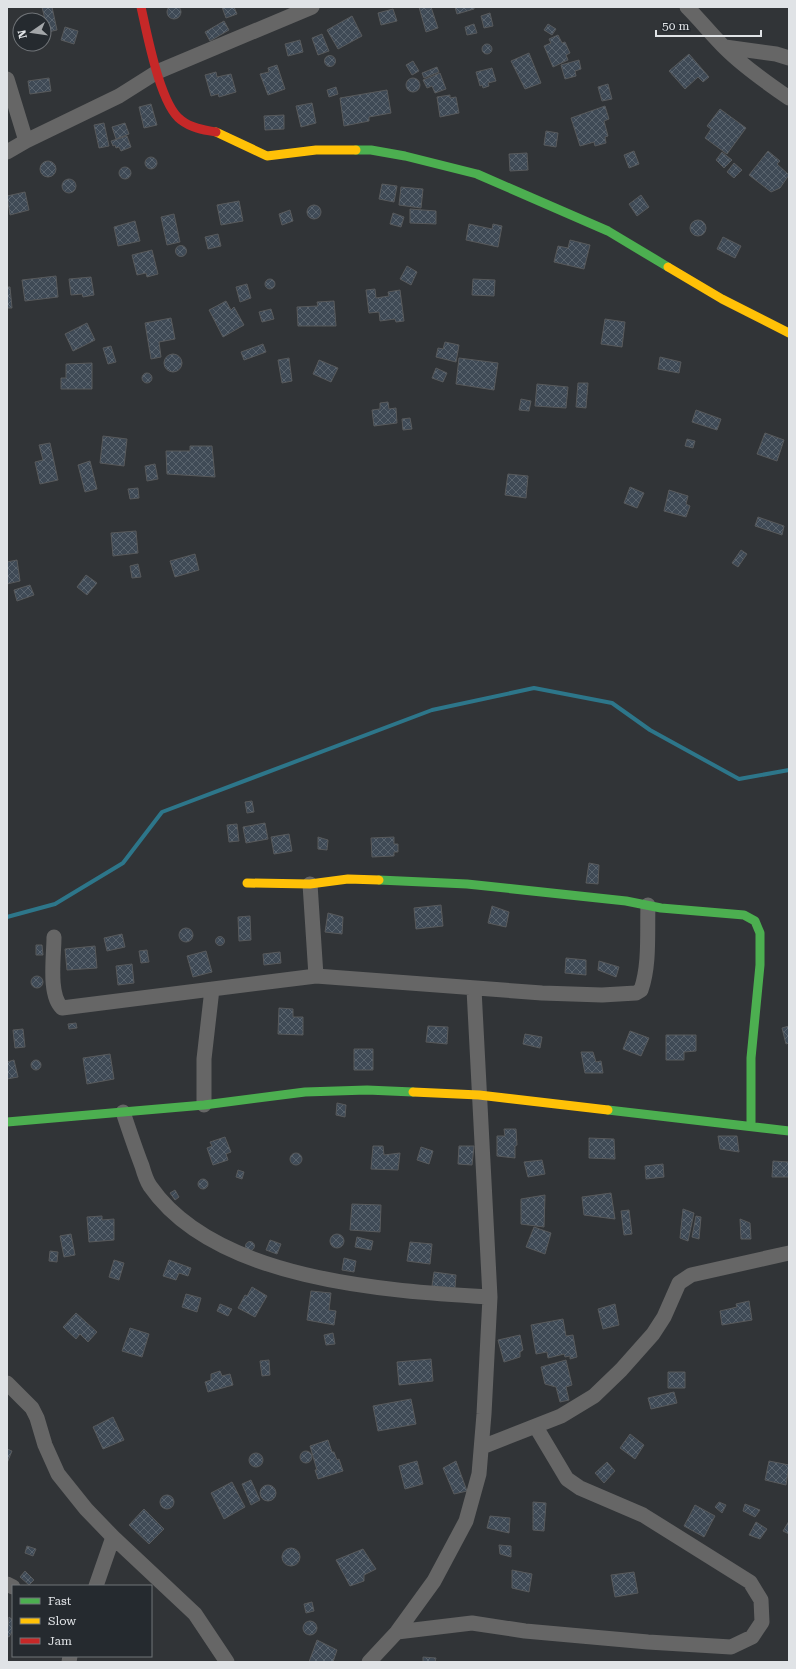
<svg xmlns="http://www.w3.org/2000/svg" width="796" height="1669" font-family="'Roboto Serif',serif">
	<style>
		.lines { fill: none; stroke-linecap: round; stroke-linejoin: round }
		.stream { stroke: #2d768a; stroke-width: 4 }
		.building { fill: url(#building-cross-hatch); stroke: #585a5c }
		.street { stroke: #666; stroke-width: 15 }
		.fast { stroke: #4caf50; stroke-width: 9 }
		.slow { stroke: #ffc107; stroke-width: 9 }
		.jam { stroke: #c62828; stroke-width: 9 }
	</style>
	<defs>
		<pattern id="building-cross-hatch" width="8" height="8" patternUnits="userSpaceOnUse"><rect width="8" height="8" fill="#3f4a56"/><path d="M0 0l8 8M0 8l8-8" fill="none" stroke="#5a646e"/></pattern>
	</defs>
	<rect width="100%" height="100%" fill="#313437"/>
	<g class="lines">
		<path class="stream" d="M7,917L55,904L123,863L162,812L432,710L534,688L612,703L650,730L739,779L789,770"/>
	</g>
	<path class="building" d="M167 12a7 7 0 1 1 14 0a7 7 0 1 1-14 0Z
		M42,7H52L57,30L48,32Z
		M222,7H234L237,14L226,18Z
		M419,7H431L438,28L426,32Z
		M455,7H474V9L457,14Z
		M393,9L397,21L381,25L378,13Z
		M490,13L493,26L484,28L481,16Z
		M352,16L362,36L338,49L327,30Z
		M224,21L229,30L210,41L205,32Z
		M474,24L477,33L467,35L465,27Z
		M548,24L556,29L552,35L544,30Z
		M65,27L78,31L74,44L61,40Z
		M322,34L329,51L318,55L312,38Z
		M558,35L562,43L565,42L570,53L566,55L568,60L553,67L544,46L551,43L549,39Z
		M300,40L303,52L288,56L285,44Z
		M482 49a5 5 0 1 1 10 0a5 5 0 1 1-10 0Z
		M529,53L541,83L525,89L511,61Z
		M689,54L709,77L703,82L698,77L685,89L669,71Z
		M324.5 61a5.5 5.5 0 1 1 11 0a5.5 5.5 0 1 1-11 0Z
		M579,60L581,69L575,71L576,76L565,79L561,65Z
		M413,61L419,71L412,75L406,65Z
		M277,65L285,89L268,95L260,74L269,72L268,68Z
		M437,67L439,72L424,78L422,73Z
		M492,68L496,81L488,83L489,86L483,88L482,85L480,86L476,72Z
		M216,72L217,77L231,74L236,92L219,97L218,94L211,96L205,75Z
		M440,73L446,89L435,93L432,86L427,88L423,80Z
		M49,78L51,91L30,94L28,81Z
		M406 85a7 7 0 1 1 14 0a7 7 0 1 1-14 0Z
		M608,84L612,99L602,101L598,87Z
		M336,87L338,94L329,97L327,90Z
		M387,90L391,113L369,117V121L344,126L340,98Z
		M450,95V98L456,97L459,113L440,117L437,97Z
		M312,103L316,123L301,127L296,106Z
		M151,104L157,125L144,128L139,107Z
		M605,106L609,119L604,121L608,136L605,137L606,143L595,146L594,142L580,146L571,118Z
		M720,109L746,128L727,154L705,138L711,129L707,126Z
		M284,115V129L265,130L264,116Z
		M104,123L109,146L99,148L94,125Z
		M125,123L129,134L116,139L112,127Z
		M546,131L558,133L556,147L544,145Z
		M127,136L131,147L121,151L119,147L116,148L115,145L113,146L111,141Z
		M634,151L639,164L629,168L624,155Z
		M768,151L780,161L777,164L789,175L780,188L771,192L749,175Z
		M722,152L732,160L724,168L716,160Z
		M527,153L528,170L510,171L509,154Z
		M145 163a6 6 0 1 1 12 0a6 6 0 1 1-12 0Z
		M40 169a8 8 0 1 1 16 0a8 8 0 1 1-16 0Z
		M734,163L742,170L734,178L727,172Z
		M119 173a6 6 0 1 1 12 0a6 6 0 1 1-12 0Z
		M62 186a7 7 0 1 1 14 0a7 7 0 1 1-14 0Z
		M382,184L397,186L394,202L379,199Z
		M401,187L423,189L421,208L399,205Z
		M25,192L29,210L10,215L7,196Z
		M641,195L649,207L637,216L629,204Z
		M239,201L243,221L221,225L217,205Z
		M307 212a7 7 0 1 1 14 0a7 7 0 1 1-14 0Z
		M410,209L436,211V224L410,223Z
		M290,210L293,221L282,225L279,214Z
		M393,213L404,217L401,227L390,224Z
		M174,214L180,242L167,245L161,217Z
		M690 228a8 8 0 1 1 16 0a8 8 0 1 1-16 0Z
		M135,221L140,241L118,246L114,227Z
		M469,224L492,229L493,224L502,226L498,247L466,240Z
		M218,234L221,246L208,249L205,237Z
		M723,237L741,246L735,258L717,249Z
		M570,240L590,245L584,269L554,262L558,246L568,248Z
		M175.5 251a5.5 5.5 0 1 1 11 0a5.5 5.5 0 1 1-11 0Z
		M152,250L158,274L147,277L146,273L137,275L132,255Z
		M407,266L417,272L411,285L400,279Z
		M56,276L58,297L25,301L22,280Z
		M91,277L94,295L83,297L82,294L71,295L69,279Z
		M473,279L495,280L494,296L472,295Z
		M265 284a5 5 0 1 1 10 0a5 5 0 1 1-10 0Z
		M247,284L251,298L240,302L236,287Z
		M7,287H10L12,308H7Z
		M375,289L376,298L389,296L388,292L400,290L404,321L396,322L395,319L380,321L379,312L369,313L366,290Z
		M226,301L231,310L234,307L244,325L223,337L209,310Z
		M334,301L336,326H298L297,307L318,306L317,302Z
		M271,309L274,319L262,322L259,312Z
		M171,318L175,339L159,342L161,357L151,359L145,323Z
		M605,319L625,322L622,347L601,344Z
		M87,323L95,340L73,351L65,334Z
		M445,342L459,345L456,362L436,357L438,348L443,349Z
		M263,344L266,352L244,360L241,352Z
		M111,346L116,362L108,364L103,348Z
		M164 363a9 9 0 1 1 18 0a9 9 0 1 1-18 0Z
		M660,357L681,362L679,373L658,369Z
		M289,358L292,381L282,383L278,360Z
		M459,358L498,363L494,390L456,384Z
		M319,360L338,368L331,382L313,374Z
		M92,363V389H61V378H66V364Z
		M436,368L447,373L443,382L432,378Z
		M142 378a5 5 0 1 1 10 0a5 5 0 1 1-10 0Z
		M578,383H588L586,408L576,407Z
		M537,384L568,387L566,408L535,406Z
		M521,399L531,401L529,411L519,410Z
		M388,402L389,409L396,408L397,423L374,426L372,410L380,409V403Z
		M696,410L721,419L717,430L692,422Z
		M410,418L412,429L403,430L402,419Z
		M765,433L784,440L777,461L757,454Z
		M103,436L127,439L124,466L100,463Z
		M687,439L695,441L693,448L685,446Z
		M50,443L58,480L40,484L35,462L43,460L39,445Z
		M190,446H212L215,477L167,474L166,451H190Z
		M90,461L97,489L85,492L78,465Z
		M155,464L158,479L147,481L145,466Z
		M508,474L528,476L526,498L505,495Z
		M630,487L644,493L637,508L624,503Z
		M138,488L139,498L130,499L128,489Z
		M669,490L688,496L686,504L690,506L686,517L664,511Z
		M758,517L784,526L782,535L755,526Z
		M136,531L138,553L113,556L111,533Z
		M741,550L747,554L738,567L732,563Z
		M195,554L199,570L175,577L170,561Z
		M17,560L20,581L7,584V562Z
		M138,564L141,577L132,578L130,566Z
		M86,575L97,583L87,595L77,587Z
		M30,585L34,595L17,601L14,590Z
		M252,801L254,812L247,813L245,802Z
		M265,823L268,839L246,843L243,827Z
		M237,824L239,841L229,842L227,825Z
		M289,834L292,851L274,854L271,837Z
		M318,837L328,840L327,850L318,849Z
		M394,837V844H398V852H394V856L372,857L371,838Z
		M589,863L599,865L598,884L586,883Z
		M441,905L443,926L416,929L414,908Z
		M492,906L509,912L506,927L488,923Z
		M328,913L343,917L342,934L325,932Z
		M250,916L251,940L239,941L238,917Z
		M179 935a7 7 0 1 1 14 0a7 7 0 1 1-14 0Z
		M122,934L125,947L107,951L104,938Z
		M215.5 941a4.5 4.5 0 1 1 9 0a4.5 4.5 0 1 1-9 0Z
		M36,945H42L43,955H36Z
		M95,946L97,968L67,970L65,949Z
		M147,950L149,962L141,963L139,951Z
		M206,951L212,972L193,977L187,956Z
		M280,952L281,963L264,965L263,954Z
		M566,958L586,960V975L565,973Z
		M599,961L619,967L616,977L598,970Z
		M132,964L134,983L118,985L116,966Z
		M31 982a6 6 0 1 1 12 0a6 6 0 1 1-12 0Z
		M279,1008L293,1009V1017H303V1035L278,1034Z
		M76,1023L77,1028L69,1029L68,1024Z
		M428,1026L448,1027L447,1044L426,1042Z
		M789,1026V1043L786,1044L782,1028Z
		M23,1029L25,1047L15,1048L13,1030Z
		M630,1031L649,1038L641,1056L623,1049Z
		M525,1034L542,1037L540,1048L523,1044Z
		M666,1035H696V1051L684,1052V1060H666Z
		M354,1049H373V1070H354Z
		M581,1052H593L596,1062L601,1061L603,1073H585Z
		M110,1054L114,1079L87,1084L83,1058Z
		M31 1065a5 5 0 1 1 10 0a5 5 0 1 1-10 0Z
		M14,1060L18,1077L7,1079V1062Z
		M337,1103L346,1105L345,1117L336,1115Z
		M504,1129H516L517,1145L515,1146V1158L497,1156V1136H505Z
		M718,1136H737L739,1152L720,1149Z
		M225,1137L231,1152L226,1154L228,1160L213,1165L207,1148L212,1146L210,1142Z
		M589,1138L614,1139L615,1159L589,1158Z
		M373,1146H383L384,1155L400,1153L398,1170L371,1169Z
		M459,1146H474L472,1165L458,1164Z
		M421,1147L433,1151L429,1164L417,1160Z
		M290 1159a6 6 0 1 1 12 0a6 6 0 1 1-12 0Z
		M542,1160L545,1174L528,1177L524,1162Z
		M773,1161L789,1162V1177H772Z
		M663,1164L664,1177L646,1179L645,1166Z
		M238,1170L244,1172L242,1179L236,1177Z
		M198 1184a5 5 0 1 1 10 0a5 5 0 1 1-10 0Z
		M175,1190L179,1197L175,1200L170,1193Z
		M611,1193L615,1219L584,1215L582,1197Z
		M545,1195L544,1227L521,1224V1199Z
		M352,1204L381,1205L380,1232L350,1230Z
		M683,1209L694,1213L688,1241L680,1238Z
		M629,1210L632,1234L624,1235L621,1211Z
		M102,1216V1220L114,1219V1240L89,1242L87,1217Z
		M696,1216L701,1217L699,1239L692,1237Z
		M740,1219L750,1223L751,1239H741Z
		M534,1227L551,1233L545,1254L526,1247Z
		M71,1234L75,1255L64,1257L60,1236Z
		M330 1241a7 7 0 1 1 14 0a7 7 0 1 1-14 0Z
		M357,1237L373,1241L371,1250L355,1247Z
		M270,1240L281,1244L277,1254L266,1250Z
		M245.5 1246a4.5 4.5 0 1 1 9 0a4.5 4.5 0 1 1-9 0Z
		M410,1242L432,1244L430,1264L407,1261Z
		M50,1251L58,1252L57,1262L49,1261Z
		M344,1258L356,1261L354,1272L342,1270Z
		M114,1260L124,1263L119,1280L109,1277Z
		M169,1260L191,1268L188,1276L179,1273L176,1280L163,1276Z
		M434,1272L456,1275L455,1288L432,1286Z
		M252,1287L267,1296L255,1317L238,1308L245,1295L247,1296Z
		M311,1291L331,1293L329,1310L336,1311L334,1325L307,1320Z
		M186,1294L201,1298L197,1312L182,1307Z
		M749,1301L752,1320L722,1325L720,1311L737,1307L736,1304Z
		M220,1304L232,1309L228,1316L217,1311Z
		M615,1304L619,1325L603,1329L598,1309Z
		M76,1313L97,1332L88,1342L80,1334L76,1339L63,1327Z
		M563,1319L566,1336L573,1335L577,1357L570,1359V1356L565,1357L564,1354L548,1358L547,1352L536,1354L531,1325Z
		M130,1328L149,1334L142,1357L122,1351Z
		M333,1333L335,1344L326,1345L324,1335Z
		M520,1335L523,1350L520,1352V1357L504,1362L498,1340Z
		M431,1359L433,1381L399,1385L397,1362Z
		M269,1360L270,1375L262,1376L260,1361Z
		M566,1360L572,1385L566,1387L569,1400L560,1402L556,1387L545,1384L541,1367Z
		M220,1371L222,1376L230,1374L233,1385L208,1392L205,1382L211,1380V1374Z
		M668,1372H685V1388H668Z
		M674,1392L677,1403L651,1409L648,1398Z
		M411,1399L416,1424L378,1431L373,1406Z
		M113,1417L124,1440L103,1449L93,1427Z
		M630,1434L644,1445L635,1459L620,1448Z
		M328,1440L332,1452H334L337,1460L339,1459L343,1471L318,1479L315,1470H317L310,1446Z
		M7,1449L12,1451L7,1463Z
		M300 1457a6 6 0 1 1 12 0a6 6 0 1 1-12 0Z
		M249 1460a7 7 0 1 1 14 0a7 7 0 1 1-14 0Z
		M417,1461L423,1484L405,1489L399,1466Z
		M456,1461L467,1491L454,1494L443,1468Z
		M769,1461L789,1465L786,1485L765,1480Z
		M607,1462L615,1471L604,1483L595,1473Z
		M251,1480L260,1500L251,1505L242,1484Z
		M232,1482L245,1507L224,1519L211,1493Z
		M260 1493a8 8 0 1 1 16 0a8 8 0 1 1-16 0Z
		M160 1502a7 7 0 1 1 14 0a7 7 0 1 1-14 0Z
		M533,1502L546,1503L544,1531L533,1530Z
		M719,1502L726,1505L722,1513L715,1507Z
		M745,1504L760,1510L755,1517L743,1511Z
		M695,1505L715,1516L704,1537L684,1526Z
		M144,1509L164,1529L149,1544L129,1525Z
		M490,1516L510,1518L509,1533L487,1528Z
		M789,1521V1534L783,1531Z
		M756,1522L767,1529L760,1539L749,1535Z
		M499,1545L511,1546V1557L500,1554Z
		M27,1546L36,1549L33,1556L25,1553Z
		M282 1557a9 9 0 1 1 18 0a9 9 0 1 1-18 0Z
		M363,1549L376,1569L364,1575V1581L350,1586L336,1560Z
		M512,1570L532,1574L529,1592L512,1588Z
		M25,1571L34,1580L29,1585L20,1577Z
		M634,1572L638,1593L615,1597L611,1575Z
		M312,1602L314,1611L306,1613L304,1604Z
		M9,1617L13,1620V1630L9,1637L7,1636Z
		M303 1628a7 7 0 1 1 14 0a7 7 0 1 1-14 0Z
		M317,1640L337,1650L333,1662H309Z
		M423,1657L436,1658L435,1662H423Z"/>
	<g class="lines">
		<path class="street" d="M687,7C700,20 712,35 725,48C744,67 767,83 789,98
			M725,47L776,54L789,58
			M7,79L26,141
			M7,152L26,141L119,96L157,72L312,7
			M310,884L316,976
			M54,937C54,956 48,995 62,1008L316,976L542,993L602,995L636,993L641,990C650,964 647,932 648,905
			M204,1105V1059L212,989
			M123,1112C129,1130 135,1148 142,1166C144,1173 146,1180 150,1186C215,1280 385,1291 490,1297
			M7,1383L32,1408L37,1418L45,1445L58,1474L86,1509L113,1537L195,1614L227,1662
			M482,1447L561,1416L594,1396L621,1370L653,1334L664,1317L679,1283L691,1275L789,1253
			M7,1584L13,1587
			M96,1586L113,1537
			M397,1632L472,1623L525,1631L648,1642L731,1647L752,1637L762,1622L761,1600L750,1582L643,1515L580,1488L567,1479L536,1427
			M69,1662L70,1656
			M369,1662L397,1632L434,1581L466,1521L479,1474L484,1414L490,1297L474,989"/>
		<path class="fast" d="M356,150H371L405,156L477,174L608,231L668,267
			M379,880L467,884L626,901L661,908L744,915L755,921L760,933V965L751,1058V1126
			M608,1110L789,1131
			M7,1122L204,1105L305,1092L367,1090L413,1092"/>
		<path class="slow" d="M216,132L267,156L316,150H356
			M668,267L722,299L789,333
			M247,883L310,884L348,879L379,880
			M413,1092L479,1095L608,1110"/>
		<path class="jam" d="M141,7C147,33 160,105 181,120C191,128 204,130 216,132"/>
	</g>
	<rect width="796" height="1669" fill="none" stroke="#e0e3e6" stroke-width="16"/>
	<rect x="12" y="1585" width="140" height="72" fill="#252a2f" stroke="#707478"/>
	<rect x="20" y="1598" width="20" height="6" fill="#4caf50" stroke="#707478"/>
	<text x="48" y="1605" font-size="12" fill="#e0e3e6">Fast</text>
	<rect x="20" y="1618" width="20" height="6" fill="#ffc107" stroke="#707478"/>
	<text x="48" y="1625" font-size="12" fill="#e0e3e6">Slow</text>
	<rect x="20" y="1638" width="20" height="6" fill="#c62828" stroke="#707478"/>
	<text x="48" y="1645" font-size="12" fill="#e0e3e6">Jam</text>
	<g transform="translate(32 32) rotate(257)"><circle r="19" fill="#252a2f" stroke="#707478"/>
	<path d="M0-3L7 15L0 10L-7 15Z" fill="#a3a6a9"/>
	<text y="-6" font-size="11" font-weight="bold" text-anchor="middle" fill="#e0e3e6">N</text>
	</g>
	<path d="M656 30v6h105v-6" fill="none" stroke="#e0e3e6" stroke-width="2"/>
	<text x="662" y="30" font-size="12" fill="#e0e3e6" stroke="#252a2f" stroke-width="3" paint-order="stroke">50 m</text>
</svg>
